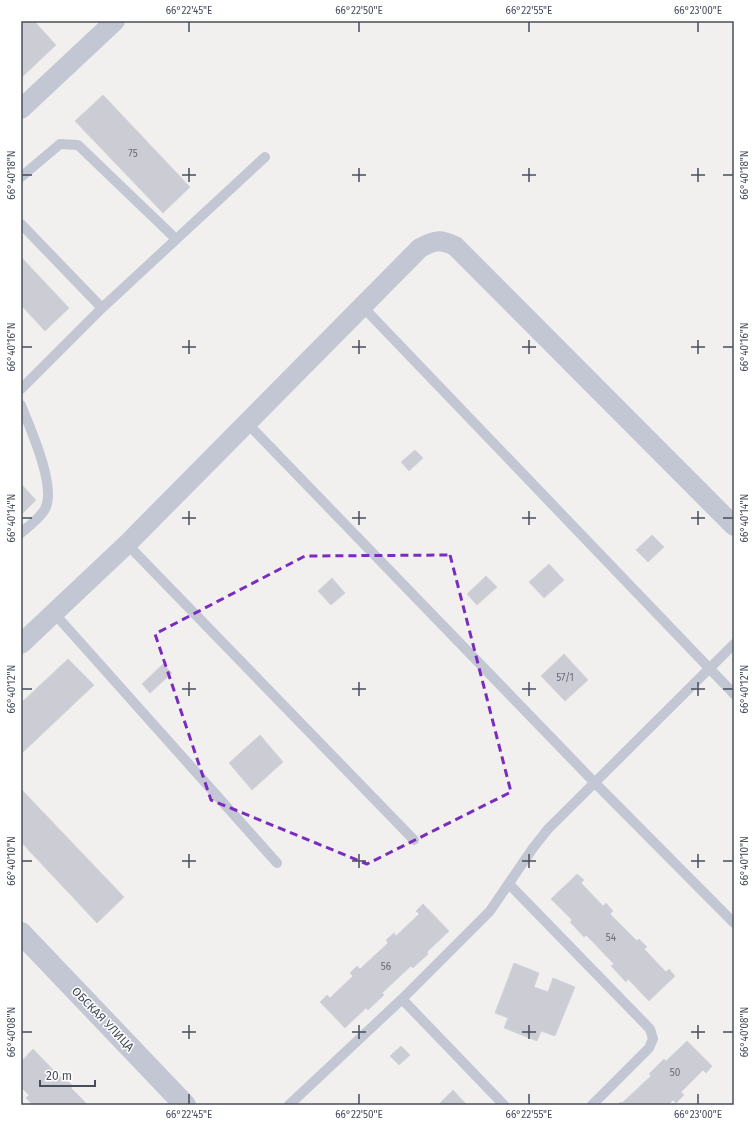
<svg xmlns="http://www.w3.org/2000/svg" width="755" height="1126" font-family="'Fira Sans',sans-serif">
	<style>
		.building { fill: #cccdd4; stroke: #d3d3da }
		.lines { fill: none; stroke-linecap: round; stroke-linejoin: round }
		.service { stroke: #c3c7d3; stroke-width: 10 }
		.minor { stroke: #c3c7d3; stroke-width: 20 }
		.tertiary { stroke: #c3c7d3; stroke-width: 22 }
		.marked { fill: none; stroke: #7b2cbf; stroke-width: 3; stroke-dasharray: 8 5; stroke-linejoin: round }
		.ticks { fill: none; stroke: #484d5c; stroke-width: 1.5 }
		.labels { text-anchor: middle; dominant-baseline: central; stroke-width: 3; stroke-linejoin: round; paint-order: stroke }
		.number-label { font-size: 10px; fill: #696d7a }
		.street-label { font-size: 12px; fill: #484d5c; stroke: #fff }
		.neatline { fill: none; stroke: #484d5c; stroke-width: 1.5 }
		.ticks-label { font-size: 10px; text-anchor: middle; fill: #484d5c }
	</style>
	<rect width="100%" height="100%" fill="#f1f0ef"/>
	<path class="building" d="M21,21H34L56,45L21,78Z
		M103,95L190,187L163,213L75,121Z
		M21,257L69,308L45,331L21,305Z
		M415,450L423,458L409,471L401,462Z
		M21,484L36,500L21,515Z
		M652,535L664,547L648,562L636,550Z
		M549,564L564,580L544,598L529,582Z
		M486,576L497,587L477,605L467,594Z
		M332,578L345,593L331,605L318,591Z
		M564,654L588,680L565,701L541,676Z
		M68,659L94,685L21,754V703Z
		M163,664L172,673L150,693L142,684Z
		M260,735L283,762L252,790L229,763Z
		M21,789L124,897L97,923L21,842Z
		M577,874L584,880L581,883L603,906L606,903L613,911L610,914L637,941L639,939L647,947L644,949L666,972L669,969L675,976L649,1001L628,979L626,982L611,966L614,964L586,935L584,937L570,922L572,920L551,899Z
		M423,904L449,931L427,952L428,954L413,968L411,966L382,993L384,995L368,1010L366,1008L345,1028L320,1002L327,995L330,998L353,976L350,973L357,966L360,969L388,943L386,940L394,933L396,936L419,914L416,911Z
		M514,963L539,973L534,987L548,992L553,978L575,987L555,1036L541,1031L537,1041L504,1028L508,1018L495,1013Z
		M687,1041L712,1066L706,1073L703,1070L681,1092L684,1095L676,1103L673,1100L668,1105H617L621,1102L622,1103L651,1076L649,1074L664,1059L666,1061Z
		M401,1046L410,1055L399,1065L390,1056Z
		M33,1049L61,1078L63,1076L73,1086L71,1088L88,1105H33L26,1098L29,1095L23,1089L21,1091V1062Z
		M453,1090L467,1105H438Z"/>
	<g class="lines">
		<path class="service" d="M21,177L60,144L78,145L176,239
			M21,224L102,308
			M362,306L734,694
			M21,389L102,308L265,157
			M247,423L595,783L734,923
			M21,533C28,527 41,517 45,509C57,487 30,428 21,405
			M127,544L414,840
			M54,613L277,863
			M509,884L650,1029L653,1039L649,1048L592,1105
			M402,999L504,1105
			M289,1105L402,999L490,911L533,848L548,829L734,644"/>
		<path class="minor" d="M21,109L115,21
			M21,644L127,544L420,248C435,240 440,239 455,246L734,526"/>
		<path class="tertiary" d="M21,933L185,1105"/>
	</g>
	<path class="marked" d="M450,555L511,792L367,864L211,800L155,634L305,556Z"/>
	<path class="ticks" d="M189,22V32M359,22V32M529,22V32M698,22V32M189,168V182M359,168V182M529,168V182M698,168V182M22,175H32M182,175H196M352,175H366M522,175H536M691,175H705M723,175H733M189,340V354M359,340V354M529,340V354M698,340V354M22,347H32M182,347H196M352,347H366M522,347H536M691,347H705M723,347H733M189,511V525M359,511V525M529,511V525M698,511V525M22,518H32M182,518H196M352,518H366M522,518H536M691,518H705M723,518H733M189,682V696M359,682V696M529,682V696M698,682V696M22,689H32M182,689H196M352,689H366M522,689H536M691,689H705M723,689H733M189,854V868M359,854V868M529,854V868M698,854V868M22,861H32M182,861H196M352,861H366M522,861H536M691,861H705M723,861H733M189,1025V1039M359,1025V1039M529,1025V1039M698,1025V1039M22,1032H32M182,1032H196M352,1032H366M522,1032H536M691,1032H705M723,1032H733M189,1094V1104M359,1094V1104M529,1094V1104M698,1094V1104"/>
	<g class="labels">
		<g class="number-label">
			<text x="133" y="154">75</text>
			<text x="565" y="678">57/1</text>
			<text x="611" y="938">54</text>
			<text x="386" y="967">56</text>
			<text x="675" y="1073">50</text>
		</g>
		<g class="street-label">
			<text transform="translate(103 1019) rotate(46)">ОБСКАЯ УЛИЦА</text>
		</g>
	</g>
	<rect width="755" height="1126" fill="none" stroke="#ffffff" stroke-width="44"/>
	<path d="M40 1080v6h55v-6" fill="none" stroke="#484d5c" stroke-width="2"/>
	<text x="46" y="1080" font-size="12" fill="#484d5c" stroke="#ffffff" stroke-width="3" paint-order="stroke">20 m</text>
	<rect x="22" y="22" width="711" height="1082" class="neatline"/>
	<g class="ticks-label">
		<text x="189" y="14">66°22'45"E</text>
		<text x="359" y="14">66°22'50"E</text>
		<text x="529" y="14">66°22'55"E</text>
		<text x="698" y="14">66°23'00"E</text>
		<text transform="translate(11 175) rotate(-90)" y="4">66°40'18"N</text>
		<text transform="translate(744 175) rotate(-90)" y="4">66°40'18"N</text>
		<text transform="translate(11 347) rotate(-90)" y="4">66°40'16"N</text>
		<text transform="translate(744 347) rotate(-90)" y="4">66°40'16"N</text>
		<text transform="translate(11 518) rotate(-90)" y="4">66°40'14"N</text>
		<text transform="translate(744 518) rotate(-90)" y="4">66°40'14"N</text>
		<text transform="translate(11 689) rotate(-90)" y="4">66°40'12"N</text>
		<text transform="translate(744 689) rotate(-90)" y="4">66°40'12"N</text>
		<text transform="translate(11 861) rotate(-90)" y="4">66°40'10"N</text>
		<text transform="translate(744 861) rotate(-90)" y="4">66°40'10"N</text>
		<text transform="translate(11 1032) rotate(-90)" y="4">66°40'08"N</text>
		<text transform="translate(744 1032) rotate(-90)" y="4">66°40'08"N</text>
		<text x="189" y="1118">66°22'45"E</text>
		<text x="359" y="1118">66°22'50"E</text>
		<text x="529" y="1118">66°22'55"E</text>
		<text x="698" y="1118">66°23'00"E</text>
	</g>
</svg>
